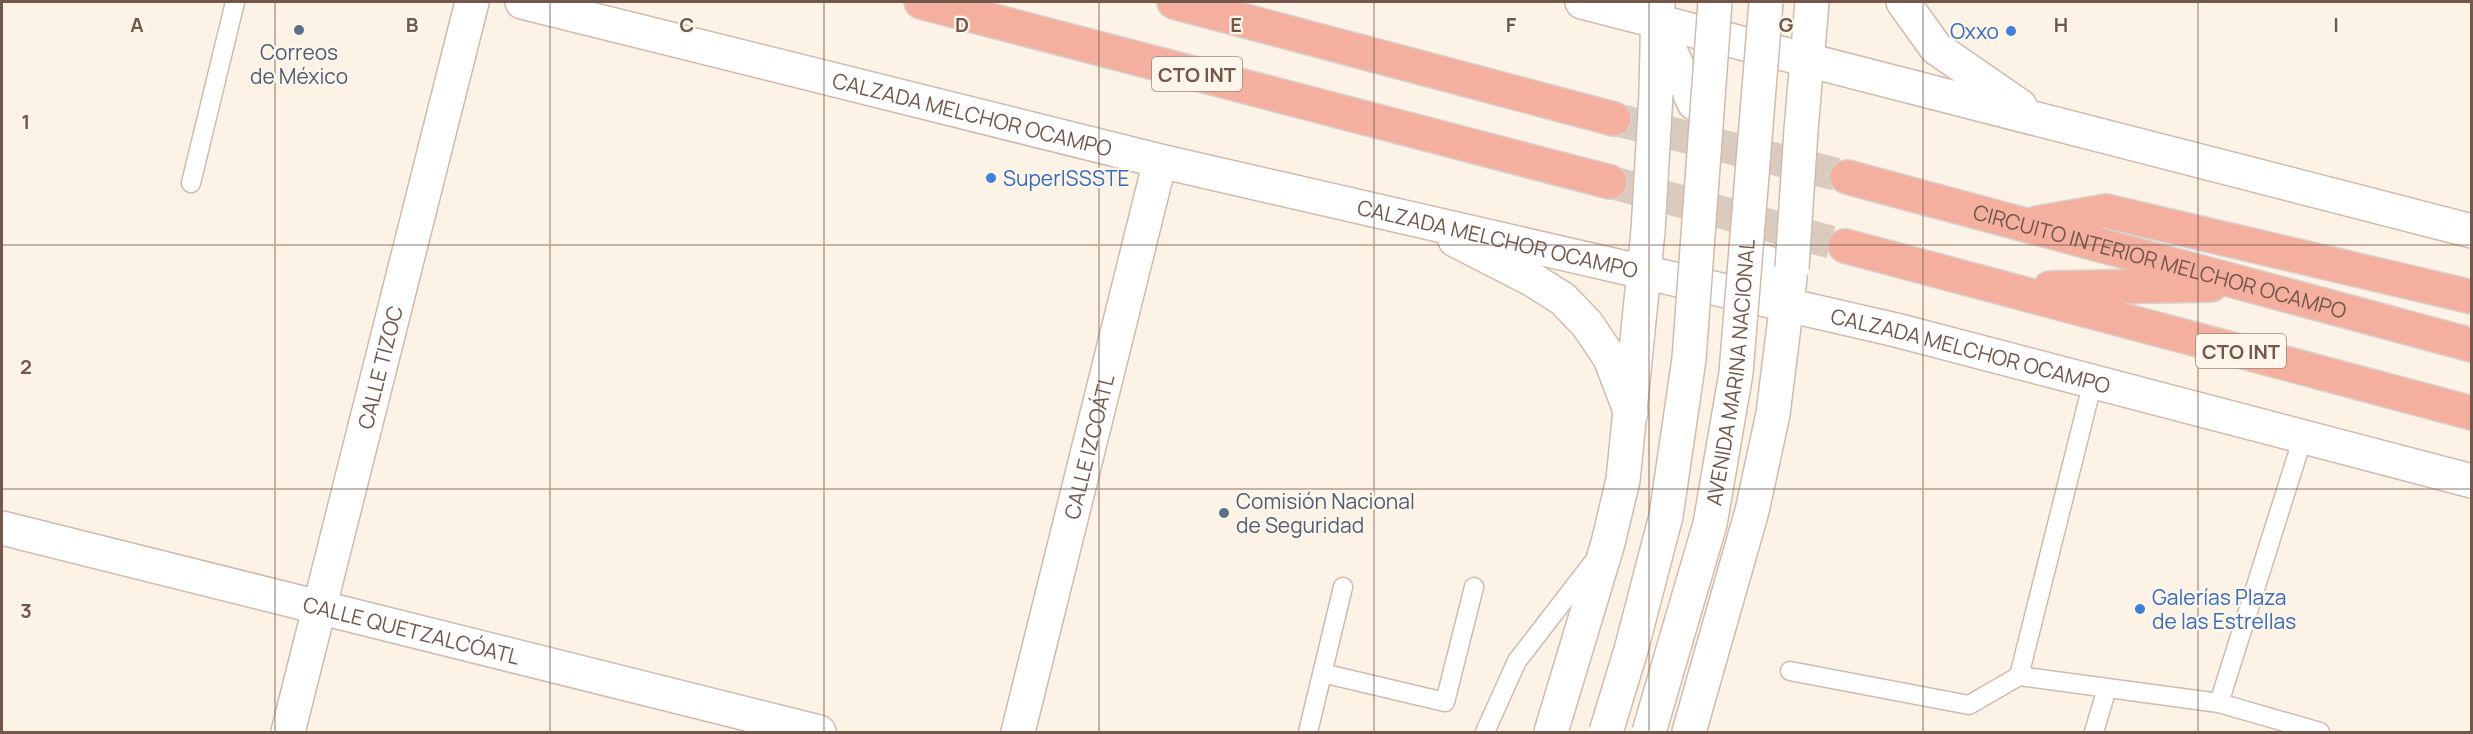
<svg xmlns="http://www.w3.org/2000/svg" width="2473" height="734" font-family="Manrope,sans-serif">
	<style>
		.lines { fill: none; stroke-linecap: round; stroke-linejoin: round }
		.motorway-tunnel { stroke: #dacbbe; stroke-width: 33; stroke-dasharray: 33 16; stroke-linecap: butt }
		.service-casing { stroke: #cfbbaf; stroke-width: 21 }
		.minor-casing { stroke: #cfbbaf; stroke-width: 36 }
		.tertiary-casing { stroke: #cfbbaf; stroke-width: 36 }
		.secondary-casing { stroke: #d2baac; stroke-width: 36 }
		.motorway-casing { stroke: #d8d0cd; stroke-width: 36 }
		.service { stroke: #fff; stroke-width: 18 }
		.minor { stroke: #fff; stroke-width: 33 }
		.tertiary { stroke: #fff; stroke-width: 33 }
		.secondary { stroke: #fff; stroke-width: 33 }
		.motorway { stroke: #f4af9e; stroke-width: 33 }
		.tertiary-bridge-casing { stroke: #cfbbaf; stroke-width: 36; stroke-linecap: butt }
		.secondary-bridge-casing { stroke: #d2baac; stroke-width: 36; stroke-linecap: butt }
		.tertiary-bridge { stroke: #fff; stroke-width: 33 }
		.secondary-bridge { stroke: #fff; stroke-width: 33 }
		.grid { fill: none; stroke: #74574b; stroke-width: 1.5; stroke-opacity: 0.55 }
		.service-dot { fill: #5c6f8a; stroke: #fff6eb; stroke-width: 2 }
		.shop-dot { fill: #3f7fe0; stroke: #fff6eb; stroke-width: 2 }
		.labels { text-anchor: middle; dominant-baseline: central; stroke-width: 4.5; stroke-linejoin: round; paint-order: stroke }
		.shield { fill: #fff6eb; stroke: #9e877b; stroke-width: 1.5 }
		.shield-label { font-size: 20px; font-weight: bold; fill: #74574b }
		.shop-label { font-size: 21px; fill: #366cbe; stroke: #fff6eb; text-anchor: start }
		.service-label { font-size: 21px; fill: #4e5e75; stroke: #fff6eb }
		.street-label { font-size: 21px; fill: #74574b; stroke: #fff6eb }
		.grid-label { font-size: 20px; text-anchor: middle; font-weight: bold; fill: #74574b; stroke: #fff6eb; stroke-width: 4.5; stroke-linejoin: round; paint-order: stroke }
	</style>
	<rect width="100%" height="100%" fill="#fcf2e5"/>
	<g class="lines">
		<path class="motorway-tunnel" d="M1614,119L1847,177
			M1610,182L1845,246"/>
		<defs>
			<path id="service" d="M191,183L235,2
				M1790,671L1969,705L2019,676L2093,381
				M1322,673L1445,702L1474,587
				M2019,676L2219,703L2320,732
				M2219,703L2303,437
				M1308,732L1343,587
				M1485,732L1517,661L1595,560
				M2094,732L2107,688"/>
			<g id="minor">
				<path id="s1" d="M2,528L819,732"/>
				<path id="s2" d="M288,732L472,2"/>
				<path id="s3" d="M1018,732L1160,161"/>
			</g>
			<path id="tertiary" d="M1656,94L1658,2
				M1801,130L1812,2
				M1551,732L1608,543L1623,480L1648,231
				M1689,732L1752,511L1773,414L1790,278"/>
			<g id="secondary">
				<path id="s4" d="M522,2L1160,161L1896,330L2472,481"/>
				<path d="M1582,2L2472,231"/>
				<path d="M1903,2L1936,48L2020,106"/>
				<path d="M1656,19L1694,103"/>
				<path d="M1455,240L1533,280L1563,299L1587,324L1610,358L1631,413"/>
				<path d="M1766,262L1787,305"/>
			</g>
			<g id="motorway">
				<path d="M921,2L1610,182"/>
				<path d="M1174,2L1614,119"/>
				<path id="s5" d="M1847,177L2472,345"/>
				<path d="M2037,223L2106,211L2472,297"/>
				<path d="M1845,246L2472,413"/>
				<path d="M2050,288L2211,285"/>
			</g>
		</defs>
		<use href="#service" class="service-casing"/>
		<use href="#minor" class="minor-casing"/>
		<use href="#tertiary" class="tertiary-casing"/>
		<use href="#secondary" class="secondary-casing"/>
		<use href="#motorway" class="motorway-casing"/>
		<use href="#service" class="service"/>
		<use href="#minor" class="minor"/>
		<use href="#tertiary" class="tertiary"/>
		<use href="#secondary" class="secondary"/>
		<use href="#motorway" class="motorway"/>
		<defs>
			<path id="tertiary-bridge" d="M1648,231L1656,94
				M1792,268L1801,130"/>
			<g id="secondary-bridge">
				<path d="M1606,732L1631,650L1666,516L1689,359L1715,2"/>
				<path id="s6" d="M1649,732L1710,524L1736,373L1766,2"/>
			</g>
		</defs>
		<use href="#tertiary-bridge" class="tertiary-bridge-casing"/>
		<use href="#secondary-bridge" class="secondary-bridge-casing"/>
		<use href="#tertiary-bridge" class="tertiary-bridge"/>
		<use href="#secondary-bridge" class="secondary-bridge"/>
	</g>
	<path class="grid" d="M275,2V732M550,2V732M824,2V732M1099,2V732M1374,2V732M1649,2V732M1923,2V732M2198,2V732M2,245H2472M2,489H2472"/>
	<g class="service-dot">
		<circle cx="299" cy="30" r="6"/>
		<circle cx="1224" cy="513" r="6"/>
	</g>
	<g class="shop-dot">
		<circle cx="2011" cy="31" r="6"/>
		<circle cx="991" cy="178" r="6"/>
		<circle cx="2140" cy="609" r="6"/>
	</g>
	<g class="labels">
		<g class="shield">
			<rect x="1152" y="57" width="90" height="34" rx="4.5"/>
			<rect x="2196" y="334" width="90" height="34" rx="4.5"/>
		</g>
		<g class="shield-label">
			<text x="1197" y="74">CTO INT</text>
			<text x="2241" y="351">CTO INT</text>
		</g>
		<g class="shop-label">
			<text x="1999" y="31" text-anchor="end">Oxxo</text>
			<text x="1003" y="178">SuperISSSTE</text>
			<text x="2152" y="597">Galerías Plaza<tspan x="2152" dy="24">de las Estrellas</tspan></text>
		</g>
		<g class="service-label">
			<text x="299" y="52">Correos<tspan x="299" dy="24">de México</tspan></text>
			<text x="1236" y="501" text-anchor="start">Comisión Nacional<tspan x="1236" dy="24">de Seguridad</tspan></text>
		</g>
		<g class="street-label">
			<text stroke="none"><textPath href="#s4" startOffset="464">CALZADA MELCHOR OCAMPO</textPath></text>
			<text stroke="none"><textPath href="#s4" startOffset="1004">CALZADA MELCHOR OCAMPO</textPath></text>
			<text stroke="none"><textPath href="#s5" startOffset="324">CIRCUITO INTERIOR MELCHOR OCAMPO</textPath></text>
			<text stroke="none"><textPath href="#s4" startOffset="1490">CALZADA MELCHOR OCAMPO</textPath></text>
			<text stroke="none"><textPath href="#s2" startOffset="376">CALLE TIZOC</textPath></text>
			<text stroke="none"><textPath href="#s6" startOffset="370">AVENIDA MARINA NACIONAL</textPath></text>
			<text stroke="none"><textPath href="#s3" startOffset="294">CALLE IZCOÁTL</textPath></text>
			<text stroke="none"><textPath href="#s1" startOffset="422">CALLE QUETZALCÓATL</textPath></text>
		</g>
	</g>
	<g class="grid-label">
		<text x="137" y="32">A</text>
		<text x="412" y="32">B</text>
		<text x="687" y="32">C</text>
		<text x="962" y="32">D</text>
		<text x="1236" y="32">E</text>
		<text x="1511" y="32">F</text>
		<text x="1786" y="32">G</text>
		<text x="2061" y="32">H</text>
		<text x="2336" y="32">I</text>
		<text x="26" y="129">1</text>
		<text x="26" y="374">2</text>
		<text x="26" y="618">3</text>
	</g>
	<rect width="2473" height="734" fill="none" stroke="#74574b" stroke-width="6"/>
</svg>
